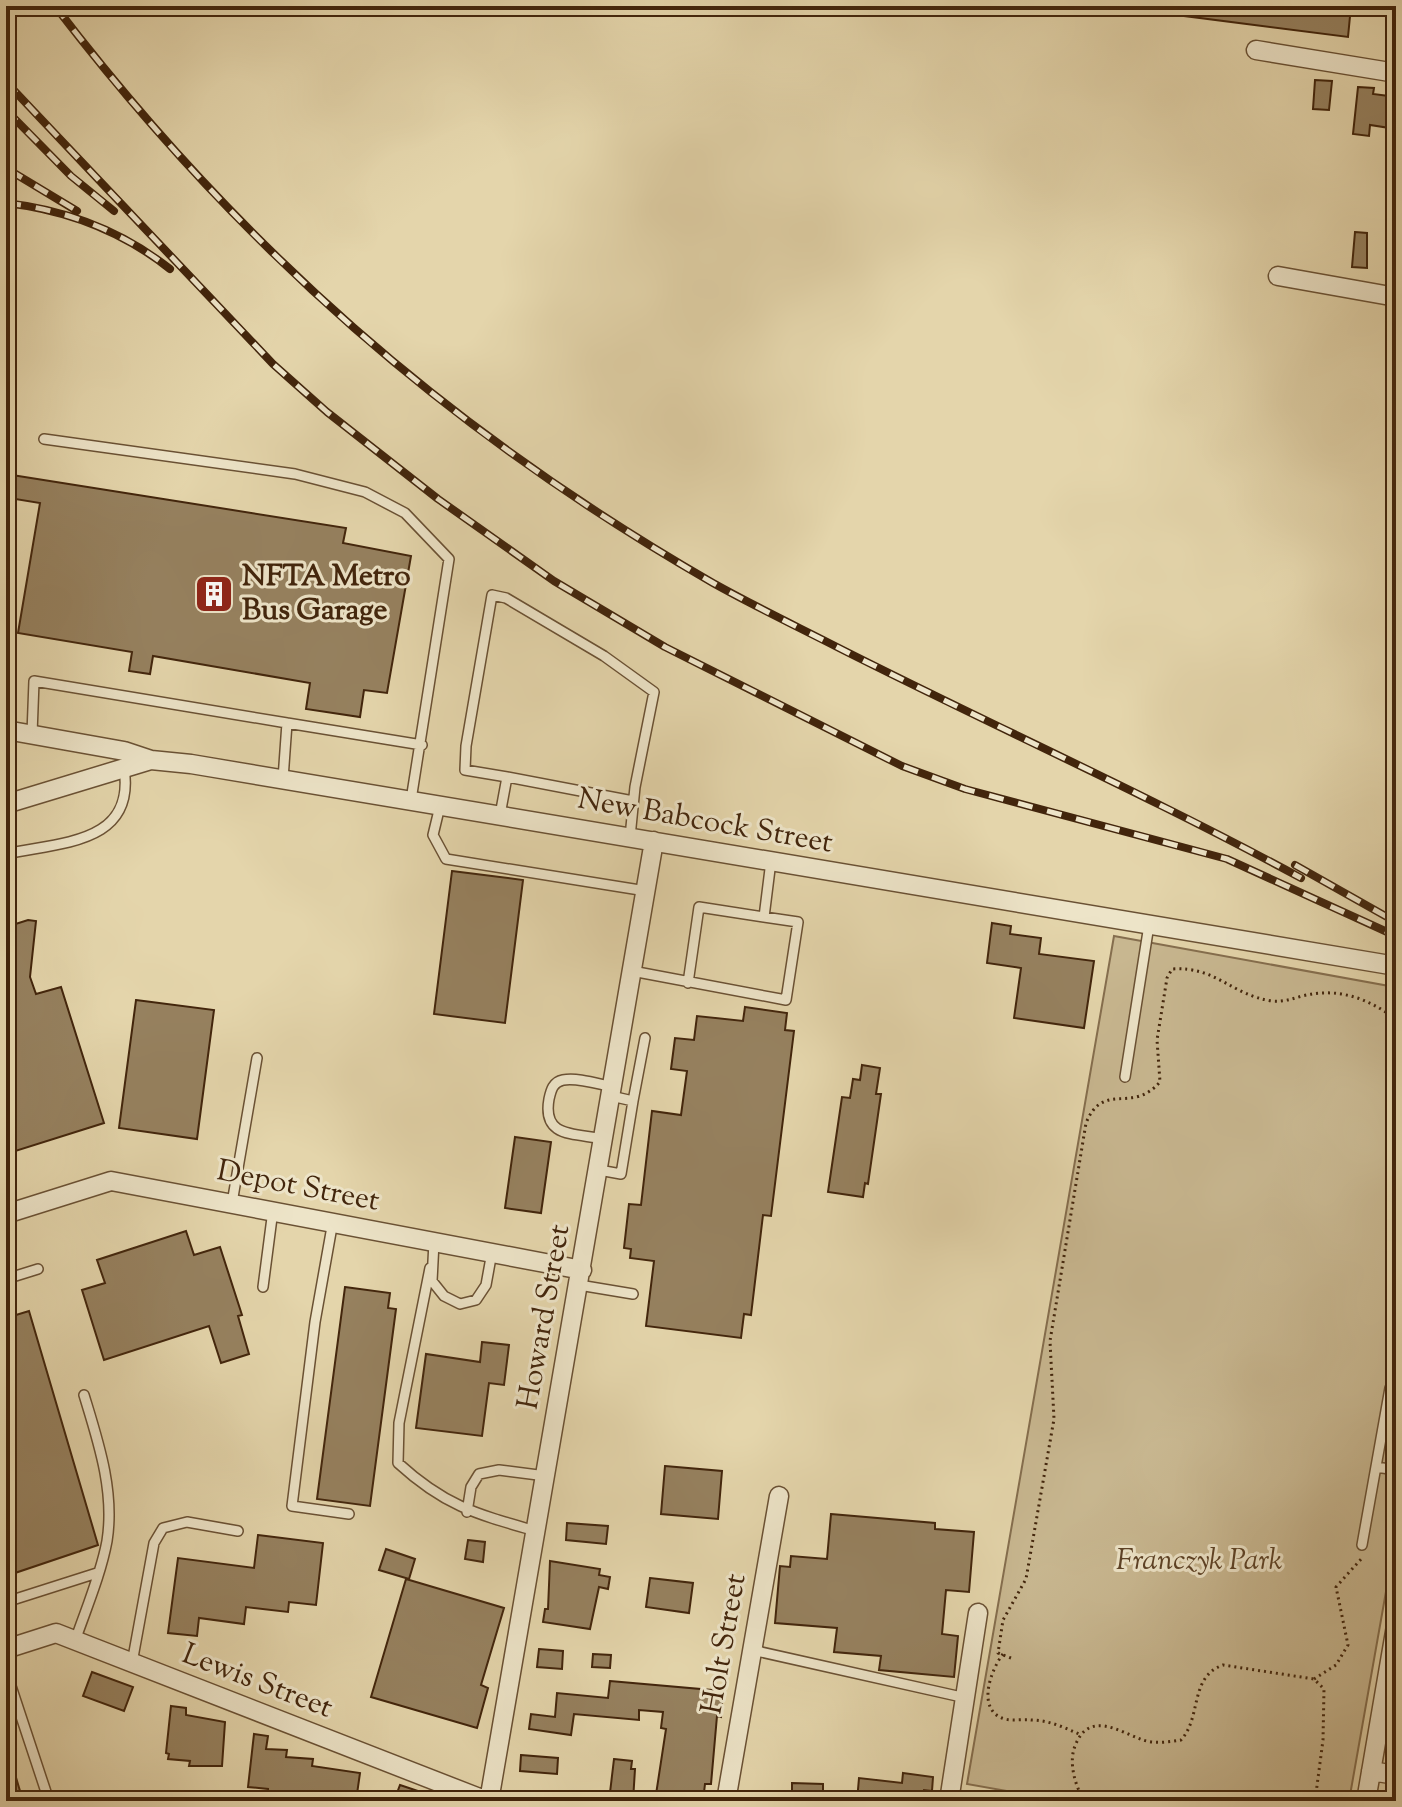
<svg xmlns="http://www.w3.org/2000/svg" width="1402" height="1807" font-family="'Sorts Mill Goudy',serif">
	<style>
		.green { fill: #c8b790; stroke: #856e4e; stroke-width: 2 }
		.building { fill: #96815f; stroke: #42250c; stroke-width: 2 }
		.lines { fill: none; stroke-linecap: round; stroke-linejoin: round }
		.service-casing { stroke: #6a5134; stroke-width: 12 }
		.minor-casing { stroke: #6a5134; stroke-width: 21 }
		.path { stroke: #42250c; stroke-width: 3; stroke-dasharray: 2 4; stroke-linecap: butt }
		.service { stroke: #ede4c8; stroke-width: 9 }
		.minor { stroke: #ede4c8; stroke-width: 18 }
		.rail-casing { stroke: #42250c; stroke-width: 8 }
		.rail { stroke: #ede4c8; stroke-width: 5; stroke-dasharray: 15; stroke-linecap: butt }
		.labels { text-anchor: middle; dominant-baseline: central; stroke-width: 6; stroke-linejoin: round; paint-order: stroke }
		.poi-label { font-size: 30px; font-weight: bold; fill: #42250c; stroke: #ede4c8; text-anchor: start }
		.street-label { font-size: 30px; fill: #42250c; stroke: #ede4c8 }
		.park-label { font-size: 30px; font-style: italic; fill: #5d4226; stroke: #ede4c8 }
	</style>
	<rect width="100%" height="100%" fill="#e4d5ab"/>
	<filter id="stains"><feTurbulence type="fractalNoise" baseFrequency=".0025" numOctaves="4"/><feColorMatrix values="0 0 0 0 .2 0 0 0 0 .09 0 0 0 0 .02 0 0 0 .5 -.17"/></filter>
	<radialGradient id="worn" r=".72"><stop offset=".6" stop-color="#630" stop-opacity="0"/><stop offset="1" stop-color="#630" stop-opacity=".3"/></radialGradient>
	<path class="green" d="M1114,936L1389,986L1396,993V1535L1349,1801H1064L967,1784Z"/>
	<path class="building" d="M1169,6H1351L1348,37L1169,14Z
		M1315,80L1332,81L1329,110L1313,109Z
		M1358,87L1374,88L1373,94L1396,97V129L1370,125L1369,136L1353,134Z
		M1355,232L1367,233V268L1352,267Z
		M12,475L346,528L343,543L411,556L387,693L364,690L360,717L306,709L310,683L153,656L150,674L129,671L132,652L18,633L40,503L9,498Z
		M452,871L523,880L505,1023L434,1014Z
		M28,920L36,921L30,977L36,994L61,987L104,1123L6,1154V927Z
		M992,923L1011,926L1010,934L1041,938L1039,954L1094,961L1084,1028L1014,1018L1021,968L987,963Z
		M136,1000L214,1010L197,1139L119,1128Z
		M745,1007L787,1013L785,1030L794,1031L771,1216L763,1215L751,1315L744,1314L741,1338L646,1326L654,1261L630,1258L631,1249L624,1248L629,1204L641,1205L652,1111L681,1115L687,1071L671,1069L675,1038L694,1040L697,1016L743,1021Z
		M862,1065L880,1068L876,1094H881L868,1184L865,1183L863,1197L828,1192L842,1097L850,1098L853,1079L860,1080Z
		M515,1137L551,1142L541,1213L505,1208Z
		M186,1231L194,1255L220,1247L242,1315L238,1316L249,1354L221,1363L209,1326L104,1360L82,1290L105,1283L97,1260Z
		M345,1287L390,1293L388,1308L396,1309L370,1506L317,1499Z
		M29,1311L98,1545L6,1576V1318Z
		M482,1342L509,1345L504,1385L489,1383L482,1436L416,1428L426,1354L480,1362Z
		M665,1466L722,1471L718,1519L661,1514Z
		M831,1514L935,1523V1529L974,1532L969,1592L946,1590L942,1634L958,1636L954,1677L879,1670L881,1656L834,1652L837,1628L775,1623L780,1566L790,1567L791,1556L827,1559Z
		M567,1523L608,1526L606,1544L566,1540Z
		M258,1535L323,1543L316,1605L289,1602L288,1612L246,1607L244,1624L199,1618L197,1636L168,1633L178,1558L254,1568Z
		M468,1540L485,1542L483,1562L465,1559Z
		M386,1549L415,1559L409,1579L379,1570Z
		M550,1561L600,1569L599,1575L610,1577L608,1589L599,1587L590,1629L543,1622L545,1609H548Z
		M650,1578L693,1583L689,1613L646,1607Z
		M406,1579L504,1608L481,1685L488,1688L477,1728L371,1697Z
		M539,1649L563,1651L562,1669L537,1667Z
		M593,1654L611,1655L610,1668L592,1667Z
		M92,1672L133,1687L124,1711L83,1696Z
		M610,1681L723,1691L721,1717L717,1716L711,1784H705L703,1801H655L666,1729L661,1728L663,1712L639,1710V1720L574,1714L571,1735L529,1729L531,1714L555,1717L557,1693L608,1698Z
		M171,1706L186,1708V1715L225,1722L222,1766H189L190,1761L168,1759L169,1754L166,1753Z
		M254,1734L268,1736L266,1749L287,1750L286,1757L313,1759L312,1766L360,1773L356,1801L268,1800V1789L248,1787Z
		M6,1754H9L23,1801H6Z
		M521,1755L558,1758L557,1774L520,1771Z
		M614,1759L632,1761L631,1769H635L633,1801H609Z
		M903,1773L933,1777L932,1791L924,1790L922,1801H857L859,1778L902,1783Z
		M792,1783L823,1784V1801H792Z
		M400,1785L442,1799L441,1801H394Z"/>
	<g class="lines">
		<defs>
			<path id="service" d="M1394,28L1396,22
				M44,439L295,474L365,492L405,513L449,559L411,800
				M32,734L34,681L287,723
				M507,777L633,801
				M283,779L287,723L422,745
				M440,806L433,835L446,859L646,891
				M500,815L507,777L465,770L466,746L492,595L506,598L604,656L654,692L635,787L630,837
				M6,854C61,842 136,844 124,768
				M632,971L786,1000L798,922L764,917L771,861
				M688,983L699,907L764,917
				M1125,1077L1149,925
				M611,1096L633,1101L645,1038
				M604,1139C574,1133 542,1138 549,1099C551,1090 553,1082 563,1080C577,1077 598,1084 613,1087
				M599,1170L621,1174L633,1101
				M232,1203L257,1058
				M333,1221L315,1322L292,1506L349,1514
				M434,1242L432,1281L444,1296L460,1304L476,1300L486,1285L492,1252
				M430,1268L399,1423L398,1463C445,1506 476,1514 536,1531
				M6,1279L38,1269
				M579,1285L633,1294
				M263,1287L273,1210
				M1376,1467L1396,1470
				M467,1512L471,1487L479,1474L499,1470L546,1476
				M1362,1545L1390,1388
				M6,1602L97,1573
				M75,1641C86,1609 101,1574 107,1541C115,1491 98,1441 84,1395
				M752,1650L966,1698
				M132,1663L154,1543L163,1528L187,1522L238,1531
				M6,1671L49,1801"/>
			<path id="minor" d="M1256,50L1396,73
				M1278,276L1396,297
				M6,730L124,751L151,760L191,764L1396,966
				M6,804L151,760
				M6,1214L111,1181L582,1270
				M6,1649L56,1633L487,1801
				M1371,1771L1396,1775
				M489,1801L654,841
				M726,1801L779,1496
				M949,1801L978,1613
				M1366,1801L1396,1626"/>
		</defs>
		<use href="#service" class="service-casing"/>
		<use href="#minor" class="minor-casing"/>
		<path class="path" d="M1388,1376L1396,1338
			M1003,1654C990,1671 976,1711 1005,1719C1013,1721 1023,1719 1031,1720C1048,1720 1063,1727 1079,1734
			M1011,1658L998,1653L1003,1620L1026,1579L1054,1419L1050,1341L1086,1123C1104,1080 1131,1115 1160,1082L1157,1040L1167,978L1172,969C1216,966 1231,995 1272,1001C1283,1002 1292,999 1302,996C1338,987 1367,998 1396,1019
			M1314,1679L1336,1665L1348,1645L1336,1587L1362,1558
			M1081,1795C1074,1781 1069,1761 1075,1746C1089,1710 1118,1731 1143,1740C1155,1744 1169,1742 1181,1740C1202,1717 1189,1677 1223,1665L1314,1679L1324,1689L1323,1740L1315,1801
			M1051,1801L1061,1793L1081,1795
			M1080,1801L1081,1795L1118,1801
			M1136,1801H1163"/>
		<use href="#service" class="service"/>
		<use href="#minor" class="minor"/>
		<defs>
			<path id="rail" d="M55,6C240,248 449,431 713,583C754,606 796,626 837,647C991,725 1150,796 1301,878
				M6,82L273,364L327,412L438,499L554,581L665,647L902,766L965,789L1227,859L1396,936
				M6,110L71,176L114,211
				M9,170L77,211
				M6,203C67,210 122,231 170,269
				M1295,865L1396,922"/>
		</defs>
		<use href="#rail" class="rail-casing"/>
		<use href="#rail" class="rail"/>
	</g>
	<defs>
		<symbol id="building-square" viewBox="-11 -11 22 22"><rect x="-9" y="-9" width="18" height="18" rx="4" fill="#8f2418" stroke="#ede4c8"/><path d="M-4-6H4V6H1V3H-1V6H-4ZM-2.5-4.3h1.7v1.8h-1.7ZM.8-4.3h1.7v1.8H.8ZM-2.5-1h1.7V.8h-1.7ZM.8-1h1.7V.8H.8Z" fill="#fff"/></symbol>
	</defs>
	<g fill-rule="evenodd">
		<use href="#building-square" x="192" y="572" width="44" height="44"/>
	</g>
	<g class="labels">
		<g class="poi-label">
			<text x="242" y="577">NFTA Metro<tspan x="242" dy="34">Bus Garage</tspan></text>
		</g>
		<g class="street-label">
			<text transform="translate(705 822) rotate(10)">New Babcock Street</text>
			<text transform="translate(298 1187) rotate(11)">Depot Street</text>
			<text transform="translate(545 1317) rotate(-80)">Howard Street</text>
			<text transform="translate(725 1644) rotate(-80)">Holt Street</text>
			<text transform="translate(257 1682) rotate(21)">Lewis Street</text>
		</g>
		<g class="park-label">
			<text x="1199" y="1561">Franczyk Park</text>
		</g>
	</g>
	<rect width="1402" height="1807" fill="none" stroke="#e4d5ab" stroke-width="32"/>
	<rect x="8" y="8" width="1386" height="1791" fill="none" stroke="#42250c" stroke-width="4"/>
	<rect x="16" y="16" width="1370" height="1775" fill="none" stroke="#42250c" stroke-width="2"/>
	<rect width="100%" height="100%" filter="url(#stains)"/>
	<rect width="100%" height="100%" fill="url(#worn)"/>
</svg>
